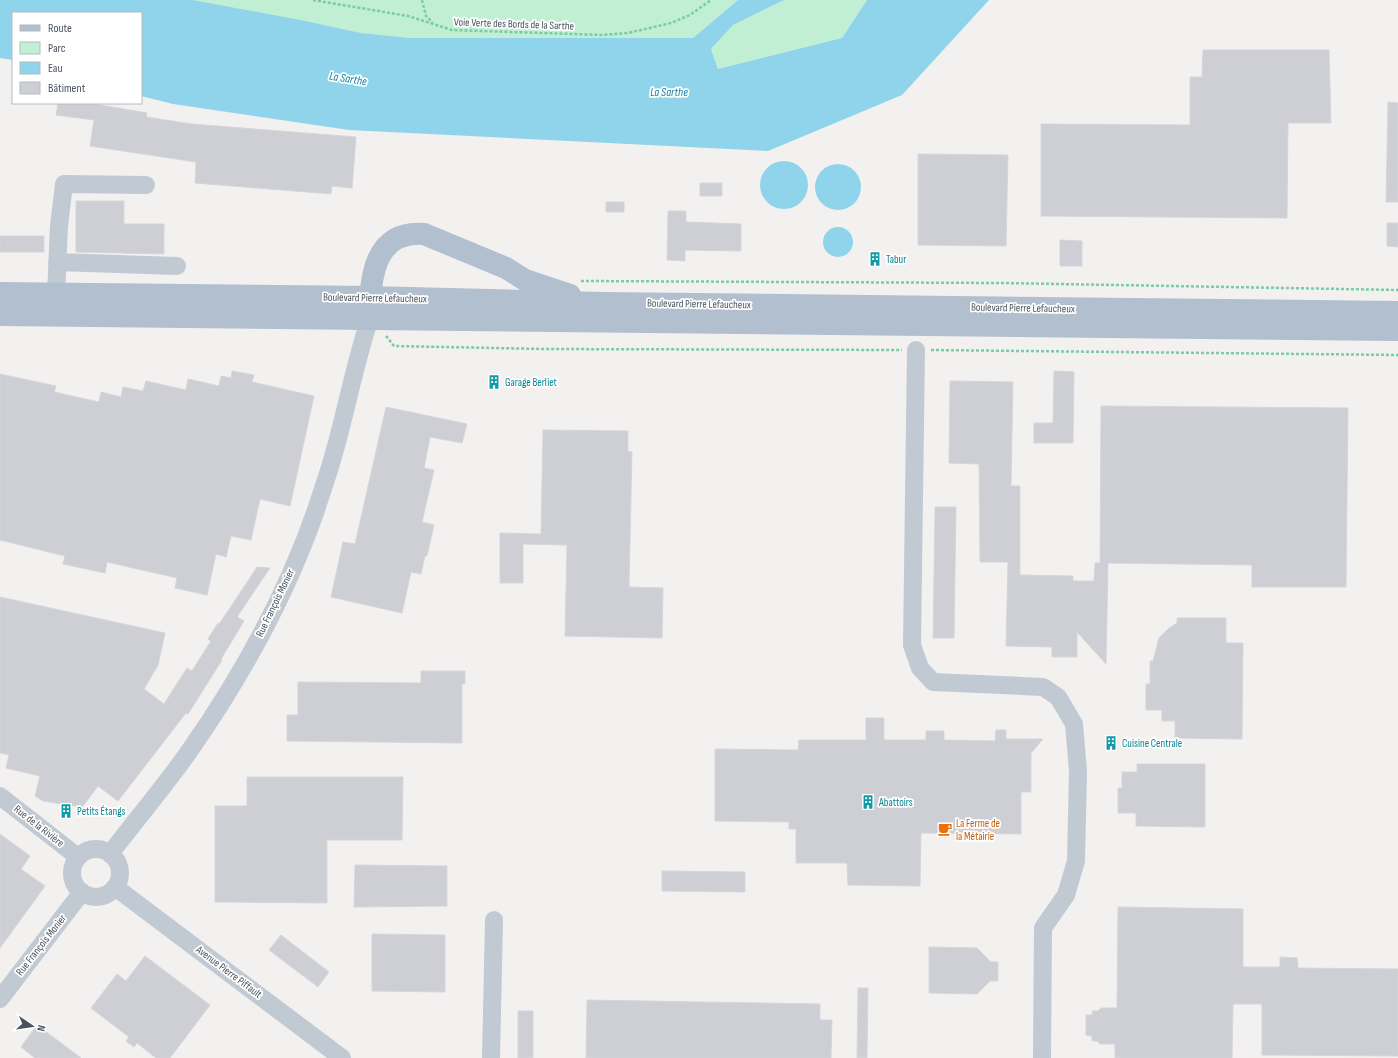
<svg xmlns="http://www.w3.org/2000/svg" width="1398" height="1058" font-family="'Sofia Sans Condensed',sans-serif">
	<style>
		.green { fill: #c0efd4 }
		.water { fill: #8fd4ea }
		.building { fill: #cdcfd5; stroke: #d5d6dc }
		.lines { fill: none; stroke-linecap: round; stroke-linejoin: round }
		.path { stroke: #79cca6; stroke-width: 2.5; stroke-dasharray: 3 2; stroke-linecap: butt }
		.minor { stroke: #c1cad2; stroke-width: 18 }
		.major { stroke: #b1bfce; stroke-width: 22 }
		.labels { text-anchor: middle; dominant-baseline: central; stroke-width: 3.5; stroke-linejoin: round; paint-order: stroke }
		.street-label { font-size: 11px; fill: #49535e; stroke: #fff }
		.culture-label { font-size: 11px; fill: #0d838f; stroke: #fff; text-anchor: start }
		.food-label { font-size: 11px; fill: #c56008; stroke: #fff; text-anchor: start }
		.water-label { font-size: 12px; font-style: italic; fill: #107ea1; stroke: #fff }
	</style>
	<rect width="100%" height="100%" fill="#f3f0f0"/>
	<path class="green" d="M193,0H738L693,38H411L361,33L301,20Z
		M784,0H867L842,38L718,69L711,49L733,25Z"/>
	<path class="water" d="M0,0H193L301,20L361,33L411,38H693L738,0H784L733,25L711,49L718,69L842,38L867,0H989L902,95L768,151L349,130L173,104L141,96V13H13V60L0,58Z
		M760 185a24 24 0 1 1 48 0a24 24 0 1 1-48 0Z
		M815 187a23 23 0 1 1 46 0a23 23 0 1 1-46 0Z
		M823 242a15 15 0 1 1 30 0a15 15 0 1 1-30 0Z"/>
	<path class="building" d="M1203,50H1329L1331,123H1288L1287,218L1041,216V124L1190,125V77H1202Z
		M1388,102L1398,103V202H1386Z
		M58,103H89L147,113L146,117L192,124L356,137L352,188L332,186L331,194L195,183L196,162L90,146L94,120L56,115Z
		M918,154L1008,155L1006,246L918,245Z
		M700,183H722V196H700Z
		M76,201H124V224H164V254L76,252Z
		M606,202H624V212H606Z
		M668,211H686V222L741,224V251L685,250V261L667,260Z
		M1387,223H1398V247L1387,246Z
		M0,236H44V252H0Z
		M1060,240L1082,241V266H1060Z
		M232,371L254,375L252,382L314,396L290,506L260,499L251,540L231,536L226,557L216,554L207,595L175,588L177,578L107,562L105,573L63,564L65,556L0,540V374L56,386L54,392L99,402L101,392L121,397L123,387L143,391L146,381L186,390L188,379L219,386L221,376L231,378Z
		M1054,371L1074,372L1073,443H1034V423H1053Z
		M950,381L1013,382L1011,486H1020V575L1073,576V581H1094L1095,563H1100L1101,406L1348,408L1346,587H1252V565L1108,563L1106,664L1077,632V657H1052V647L1006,646L1008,562H980L979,464L949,463Z
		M386,407L467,424L462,443L430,437L424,468L434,470L422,522L434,525L427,556H425L421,574L411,572L402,613L331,597L343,542L355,544Z
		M543,430L628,431V451L632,452L629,587L663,588L662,638L565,636L567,545L523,544V583H500V533L541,534Z
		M935,507H956L954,638H933Z
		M257,567L270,568L237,617L244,621L221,659L222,660L188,714L186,713L118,801L98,786L80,810L75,806L43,801L35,796L40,776L6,768L9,755L0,753V597L165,633L158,665L144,689L164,704L187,668L192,671L211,641L208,639L218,623L219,624L228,611Z
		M1177,618H1226V643H1243L1242,739L1175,738V721H1162V710H1146V684H1150V661H1153L1159,638L1168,629L1177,623Z
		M421,671H465V684H462V743L287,741V715H298V682L421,683Z
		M866,718H884V740H926V731H944V740L995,741L996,730H1006V739H1043L1031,753V792H1021V834L921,833L920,886L848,885L847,863H796V829H789V822L715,821V749L798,750L799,740H866Z
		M1137,764H1205V827L1136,826V813H1118V788H1122V772H1137Z
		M247,777H403L402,840H327V903L215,902V806H247Z
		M0,834L30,856L21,869L45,886L0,948Z
		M355,865L447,866V906L354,907Z
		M662,871L745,872V892L662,891Z
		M1118,907L1243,909V967H1280V957L1297,958L1298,968L1398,969V1056L1262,1055V1004H1233L1232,1058H1115V1044H1100L1097,1041H1092V1036L1086,1035V1015H1093L1092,1011H1098L1101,1008H1117Z
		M372,934L445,935V992L372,991Z
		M281,935L329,972L318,987L269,950Z
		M929,947L977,948L991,962H998V981H990L977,994L929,993Z
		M145,956L210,1005L170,1058H156L137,1043L134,1047L126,1041L129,1037L91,1008L117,974L126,981Z
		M858,988H868L867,1058H857Z
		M587,1000L820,1004V1020H832L831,1058H586Z
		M518,1011H533V1058H518Z
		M37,1025L81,1058H35L21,1047Z"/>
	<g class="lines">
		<path class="path" d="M313,0L408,16L452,30L602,35L628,33L671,23L690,15L711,0
			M422,0L426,16L433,23
			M581,281L1002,283L1398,290
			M386,336L394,346L544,349L902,350
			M931,350L1398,355"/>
		<path class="minor" d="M57,262L177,266
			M56,294L59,226L64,184L146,185
			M916,350L912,645L920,668L933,682L1043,687L1058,697L1074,724L1078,771L1076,861L1066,895L1043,928L1042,1058
			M0,796L78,857
			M72 873a24 24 0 1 1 48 0a24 24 0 1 1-48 0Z
			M110,854C136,820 163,788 188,753C240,679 286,596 316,510C322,491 329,472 334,453C347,408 355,362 370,318
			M115,887L342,1058
			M0,999L82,892
			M491,1058L494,920"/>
		<path class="major" d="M0,293L370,297L602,303L1398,312
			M370,312C370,275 376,230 424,234L506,268L525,280L570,295
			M0,315L1398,330"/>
	</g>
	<defs>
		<symbol id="building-bare" viewBox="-9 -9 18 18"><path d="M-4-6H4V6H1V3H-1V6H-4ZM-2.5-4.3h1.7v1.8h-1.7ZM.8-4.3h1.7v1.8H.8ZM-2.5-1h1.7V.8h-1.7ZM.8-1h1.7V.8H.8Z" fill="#0f9aa8" stroke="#fff" stroke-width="2.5" paint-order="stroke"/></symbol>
		<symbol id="cafe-bare" viewBox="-9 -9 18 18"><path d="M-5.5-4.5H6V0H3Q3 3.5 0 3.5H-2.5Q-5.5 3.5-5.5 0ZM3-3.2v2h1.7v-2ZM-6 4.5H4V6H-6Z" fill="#e8710a" stroke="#fff" stroke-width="2.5" paint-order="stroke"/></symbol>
	</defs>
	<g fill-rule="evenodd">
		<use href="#building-bare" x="865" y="249" width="20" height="20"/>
		<use href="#building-bare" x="484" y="372" width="20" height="20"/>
		<use href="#building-bare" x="1101" y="733" width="20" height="20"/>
		<use href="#building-bare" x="858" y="792" width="20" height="20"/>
		<use href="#building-bare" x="56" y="801" width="20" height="20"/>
		<use href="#cafe-bare" x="935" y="819" width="20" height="20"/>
	</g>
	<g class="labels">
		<g class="street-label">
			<text transform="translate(514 24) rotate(2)">Voie Verte des Bords de la Sarthe</text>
			<text transform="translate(375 298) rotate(1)">Boulevard Pierre Lefaucheux</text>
			<text transform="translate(699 304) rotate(1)">Boulevard Pierre Lefaucheux</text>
			<text transform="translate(1023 308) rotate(1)">Boulevard Pierre Lefaucheux</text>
			<text transform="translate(275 603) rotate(-64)">Rue François Monier</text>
			<text transform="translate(39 826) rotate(38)">Rue de la Rivière</text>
			<text transform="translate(41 945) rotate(-52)">Rue François Monier</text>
			<text transform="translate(229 972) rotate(37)">Avenue Pierre Piffault</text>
		</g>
		<g class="culture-label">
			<text x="886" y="259">Tabur</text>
			<text x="505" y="382">Garage Berliet</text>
			<text x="1122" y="743">Cuisine Centrale</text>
			<text x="879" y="802">Abattoirs</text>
			<text x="77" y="811">Petits Étangs</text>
		</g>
		<g class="food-label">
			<text x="956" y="823">La Ferme de<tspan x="956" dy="13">la Métairie</tspan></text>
		</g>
		<g class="water-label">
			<text transform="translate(348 79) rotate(9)">La Sarthe</text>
			<text x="669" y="92">La Sarthe</text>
		</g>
	</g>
	<rect x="12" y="12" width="130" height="92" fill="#ffffff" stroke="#b6babf"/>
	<rect x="20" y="25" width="20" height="6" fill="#b1bfce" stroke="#b6babf"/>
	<text x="48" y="32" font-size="12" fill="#49535e">Route</text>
	<rect x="20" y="42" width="20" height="12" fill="#c0efd4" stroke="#b6babf"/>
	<text x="48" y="52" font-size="12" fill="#49535e">Parc</text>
	<rect x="20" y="62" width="20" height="12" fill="#8fd4ea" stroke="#b6babf"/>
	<text x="48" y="72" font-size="12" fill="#49535e">Eau</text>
	<rect x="20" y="82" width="20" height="12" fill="#cdcfd5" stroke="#b6babf"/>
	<text x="48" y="92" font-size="12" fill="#49535e">Bâtiment</text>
	<g transform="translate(32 1026) rotate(103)" stroke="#ffffff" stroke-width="3" paint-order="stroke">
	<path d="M0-3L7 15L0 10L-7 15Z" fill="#49535e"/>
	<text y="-6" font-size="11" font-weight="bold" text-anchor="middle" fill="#49535e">N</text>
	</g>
</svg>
